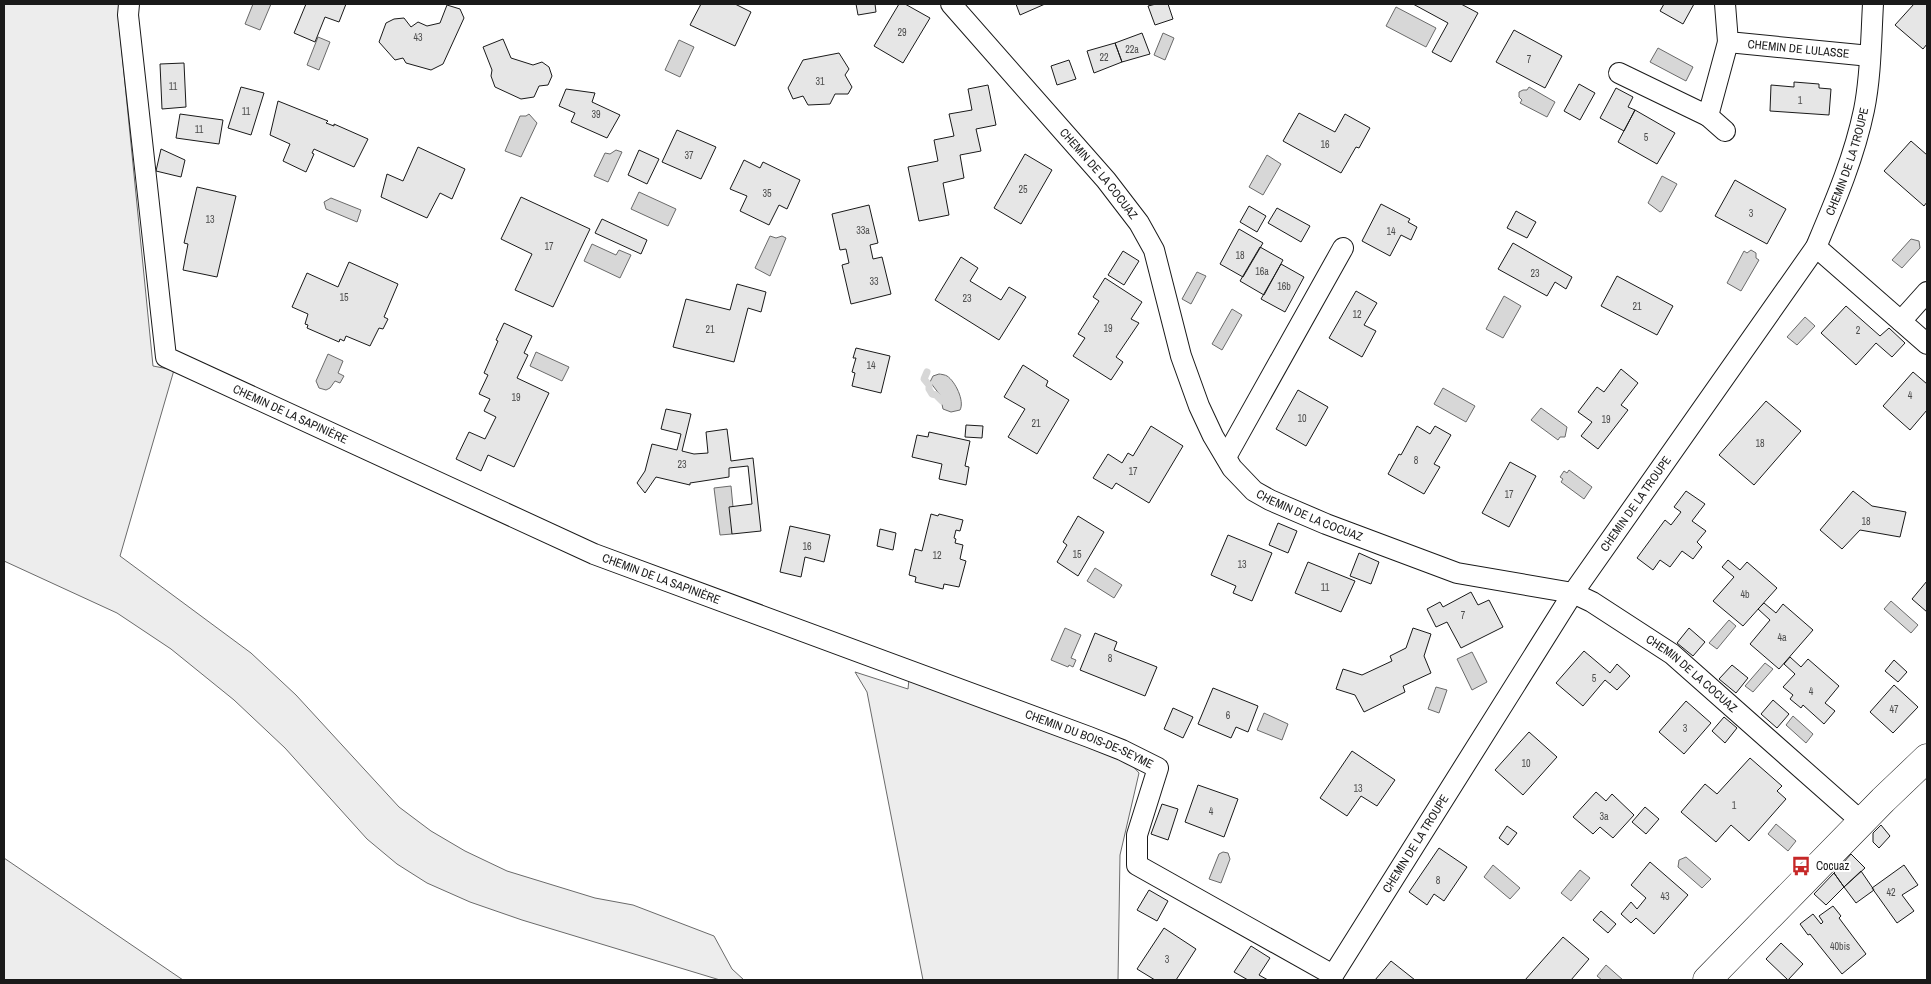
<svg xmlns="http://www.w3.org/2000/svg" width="1931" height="984" font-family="'Archivo Narrow',sans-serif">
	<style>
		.green { fill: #ededed; stroke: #6a6a6a }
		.water { fill: #d7d7d7; stroke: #6a6a6a }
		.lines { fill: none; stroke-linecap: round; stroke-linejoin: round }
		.stream { stroke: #d7d7d7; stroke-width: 7 }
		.building { fill: #e6e6e6; stroke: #1a1a1a }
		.street-casing { stroke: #1a1a1a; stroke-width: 22 }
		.secondary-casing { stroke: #1a1a1a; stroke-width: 29 }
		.street { stroke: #fff; stroke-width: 20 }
		.secondary { stroke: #fff; stroke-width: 28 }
		.labels { text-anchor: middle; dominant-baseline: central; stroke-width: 4; stroke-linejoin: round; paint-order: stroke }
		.number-label { font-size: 10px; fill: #4d4d4d }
		.street-label { font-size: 12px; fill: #1a1a1a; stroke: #fff }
		.poi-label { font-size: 12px; fill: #1a1a1a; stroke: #fff; text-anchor: start }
	</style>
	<rect width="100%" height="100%" fill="#fff"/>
	<path class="green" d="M4,4H119V23L153,366L174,370L120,556L251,653L296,695L399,807L431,831L465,851L507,871L595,898L633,905L714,936L732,969L744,980H720L522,920L470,902L427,883L397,864L367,839L285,748L234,700L171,649L117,613L4,561Z
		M855,672L908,689L909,679L1130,763L1139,773L1120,855L1118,980H923L867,692Z
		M4,858L183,980H4Z"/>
	<path class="water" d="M253,4H271L260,30L245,24Z
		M1396,7L1436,28L1426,47L1386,26Z
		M1163,33L1174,38L1165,60L1154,55Z
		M318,37L330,42L319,70L307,65Z
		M679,40L694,47L680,77L665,70Z
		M1658,48L1693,67L1686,81L1650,62Z
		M1529,87L1555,102L1547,117L1520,103L1522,100L1519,97V92L1523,90H1527Z
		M529,114L537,123L521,157L505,151L520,116H526Z
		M616,150L622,152L608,182L594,176L605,153L610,154Z
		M1267,155L1281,164L1263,195L1249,187Z
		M1662,176L1677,184L1662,211L1660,212L1648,203Z
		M639,192L676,209L668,226L631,209Z
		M331,198L361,210L357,222L326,209L324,202Z
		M770,236L776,238L782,236L786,238L770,276L755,268Z
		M1911,239L1919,241L1920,248L1902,268L1892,260Z
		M592,244L616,255L619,250L631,255L620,278L584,261Z
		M1751,250L1756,253V258L1759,260L1741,291L1727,283L1744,251L1747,253Z
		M1197,272L1206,276L1191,304L1182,299Z
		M1504,296L1521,306L1503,338L1486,329Z
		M1232,309L1242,315L1222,350L1212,344Z
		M1805,317L1815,326L1797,345L1787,337Z
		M536,352L569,367L562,381L530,366Z
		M328,354L343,361L338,373L344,376L340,383L335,381L330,388L326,390L319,388L316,381Z
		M939,374C940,374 946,375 947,376C955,381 965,401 960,410L951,412L943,409L940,395L930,382L933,376Z
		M1443,388L1475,406L1466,422L1434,404Z
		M1541,408L1567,427L1565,437H1560L1558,440L1531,420Z
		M1569,470L1592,487L1584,499L1561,482L1563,479L1560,477L1564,471L1567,473Z
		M731,486L733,507L732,534L720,535L714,488Z
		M1095,568L1122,585L1114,598L1087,581Z
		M1891,601L1918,625L1911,633L1884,609Z
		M1729,620L1736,626L1717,649L1709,643Z
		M1065,628L1081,635L1071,658L1076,660L1073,667L1069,665L1068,667L1051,660Z
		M1472,652L1487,682L1472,690L1457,659Z
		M1765,663L1773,669L1753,692L1745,686Z
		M1436,687L1447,690L1439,713L1428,709Z
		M1264,713L1288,724L1282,740L1257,730Z
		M1793,716L1813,734L1806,743L1786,725Z
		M1776,824L1796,841L1788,851L1768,834Z
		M1223,852L1228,853L1230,859L1221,883L1209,879L1219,854Z
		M1686,857L1711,879L1702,888L1678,867L1679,860Z
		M1493,865L1520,888L1510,899L1484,877Z
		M1580,870L1590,878L1571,901L1561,893Z
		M1606,965L1623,980H1602L1597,976Z"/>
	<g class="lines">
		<path class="stream" d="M927,372L924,379L929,385V389L932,394L936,395L942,401"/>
	</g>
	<path class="building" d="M306,4H346L339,22L325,17L315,42L294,33Z
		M701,4H735L751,12L735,46L690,25Z
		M856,4H875L876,12L858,15Z
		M899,4H905L930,18L903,63L874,46Z
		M1016,4H1045L1020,15Z
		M1156,4H1168L1173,19L1155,25L1148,6Z
		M1413,4H1461L1478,13L1451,62L1432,52L1448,23Z
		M1664,4H1694L1683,24L1660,11Z
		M1914,4H1927V44L1923,49L1895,25Z
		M447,5L460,9L464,18L443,64L431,70L406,63L403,58L395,60L379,42L386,23L394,19L404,18L411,27L418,22L427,26L440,23Z
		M1514,30L1562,56L1545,88L1496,62Z
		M1142,33L1150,54L1122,62L1115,43Z
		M503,39L511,58L533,65L542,62L549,67L552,76L548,85L539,86L534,97L521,99L495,87L491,76L492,70L483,47Z
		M1115,43L1122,62L1094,73L1087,51Z
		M839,53L849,69L845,75L852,87L848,94H835L830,104L808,105L803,96L793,99L788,88L803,60Z
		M1069,60L1076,79L1057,85L1051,66Z
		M184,63L186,107L162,109L160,64Z
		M1794,82L1819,84V88L1831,89L1829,115L1770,111L1771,85L1794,87Z
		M1579,84L1595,93L1580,120L1564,111Z
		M988,85L996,125L976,129L981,151L960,155L964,178L943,183L949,215L919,221L908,167L938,161L934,140L954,136L949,114L972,110L968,89Z
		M241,87L264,93L251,135L228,128Z
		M1616,88L1633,97L1628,107L1635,110L1624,131L1600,118Z
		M566,89L595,93L592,102L620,115L607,138L571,122L575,113L559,106Z
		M278,101L328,121L326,123L334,126V124L368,139L354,167L314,149L312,153L314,154L306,172L283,161L290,144L270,135Z
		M1635,110L1675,133L1657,164L1618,142Z
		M1299,113L1335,132L1345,114L1370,128L1359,148L1356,147L1341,173L1283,141Z
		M180,114L223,120L219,144L176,138Z
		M677,130L716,147L701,179L662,162Z
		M1911,141L1927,155V202L1924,206L1884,171Z
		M418,147L465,169L452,199L440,193L427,218L381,197L387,174L403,181Z
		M161,149L185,160L181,177L156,171Z
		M639,150L659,159L647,184L628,175Z
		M1025,154L1052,170L1021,224L994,208Z
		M744,160L760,168L763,162L800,180L787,209L779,205L769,225L740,211L747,196L730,189Z
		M1735,180L1786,209L1767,244L1715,216Z
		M197,187L236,196L217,277L183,270L188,244L184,243Z
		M521,197L590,229L553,307L515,290L532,254L501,239Z
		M1381,204L1410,219L1408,222L1417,227L1411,240L1401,235L1390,256L1362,241Z
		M869,205L878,243L870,245L873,259L882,257L891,294L851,304L842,265L849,263L846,249L840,250L832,214Z
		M1249,206L1266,216L1257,232L1240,222Z
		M1277,208L1310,226L1301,242L1268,223Z
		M1516,211L1536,222L1527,238L1507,228Z
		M602,219L647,240L641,254L595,233Z
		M1239,229L1263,243L1243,277L1220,264Z
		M1513,243L1572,277L1566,289L1555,282L1547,296L1498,269Z
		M1260,247L1283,260L1264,295L1240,281Z
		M1123,251L1139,261L1124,285L1108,275Z
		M961,257L978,268L970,281L1001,300L1009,287L1026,297L999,340L935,300Z
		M349,262L398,284L384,317L388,319L383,329L379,328L370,346L346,336L344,341L340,339L339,342L307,328L308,325L305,324L308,314L292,307L307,273L338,287Z
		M1281,264L1304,277L1285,312L1261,299Z
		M1617,276L1673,306L1657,335L1601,306Z
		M1105,278L1142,302L1131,319L1139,323L1116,357L1123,362L1111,380L1073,356L1085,338L1078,334L1099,301L1093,297Z
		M737,284L766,292L761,312L748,308L734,362L673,347L686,299L730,310Z
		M1356,291L1377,303L1364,325L1376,331L1362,357L1329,338Z
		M1846,306L1880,336L1889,328L1905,343L1892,357L1876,343L1856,365L1821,333Z
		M504,323L532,336L524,353L528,355L517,378L549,393L514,467L488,455L481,471L456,459L469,432L485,439L496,417L484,411L490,399L479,394L488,375L484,373L498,341L496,340Z
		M856,348L890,356L881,393L852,386L855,373L852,372L856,358H853Z
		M1023,365L1048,381L1046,386L1069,400L1037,454L1008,437L1025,409L1004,397Z
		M1621,369L1638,383L1621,405L1628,410L1598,449L1581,436L1592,422L1578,412L1597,387L1604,392Z
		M1913,372L1927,384V410L1910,430L1883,406Z
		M1298,390L1328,407L1306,446L1276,429Z
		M1766,401L1801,431L1754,485L1719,455Z
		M666,409L691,414L682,451L694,454L708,453L706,432L727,429L731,461L753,458L761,531L732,534L729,507L752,504L748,466L729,468V477L690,483V485L656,477L645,493L637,483L645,471L652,444L677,450L681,434L661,429Z
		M966,425L983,426L982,438L965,437Z
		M1151,426L1183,446L1149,503L1116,483L1112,489L1093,478L1108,454L1122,463L1128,453L1133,456Z
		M1417,426L1430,434L1435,426L1451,435L1434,464L1440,467L1424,494L1388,474L1399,454L1401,455Z
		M929,432L970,441L965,466L969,467L966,485L939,479L942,464L912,457L917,435L928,437Z
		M1510,462L1536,476L1509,527L1482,513Z
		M1686,491L1705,504L1692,521L1706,531L1697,542L1702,547L1693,559L1682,551L1670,567L1660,560L1653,570L1637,558L1665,520L1671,525L1681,512L1674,507Z
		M1853,491L1872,506L1906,512L1900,537L1860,530L1842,549L1820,530Z
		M931,514L938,516L939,514L963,520L960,531L956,530L954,538L956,539L955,543L963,545L960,559L966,561L959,587L944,584L943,589L915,582L916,577L909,575L915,549L922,551Z
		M1078,516L1104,532L1078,576L1057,562L1067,545L1063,542Z
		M1278,523L1297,531L1288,553L1269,545Z
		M790,526L830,535L824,562L805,557L801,577L780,572Z
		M880,529L896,533L893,550L877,546Z
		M1228,535L1272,553L1252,601L1233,593L1236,586L1211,575Z
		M1359,553L1379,562L1371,584L1350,576Z
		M1728,560L1740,570L1747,562L1777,588L1743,626L1713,601L1734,577L1722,567Z
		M1308,562L1355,581L1341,612L1295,593Z
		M1927,581V612L1912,599Z
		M1471,592L1478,605L1489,600L1503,627L1461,648L1447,622L1436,627L1427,609L1440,602L1443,607Z
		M1764,603L1776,613L1783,604L1813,630L1779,669L1750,644L1770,620L1758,609Z
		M1413,628L1431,634L1424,656L1431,673L1403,686L1405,692L1364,712L1355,695L1336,689L1343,669L1362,675L1392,661L1390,656L1406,648Z
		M1689,628L1705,642L1693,656L1677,643Z
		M1095,633L1117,642L1114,650L1157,667L1145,696L1080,670Z
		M1584,651L1610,673L1617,664L1630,676L1617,690L1605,680L1583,706L1556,683Z
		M1790,657L1801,667L1808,659L1839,686L1825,703L1835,711L1824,724L1803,705L1801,708L1790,699L1793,695L1783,687L1795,674L1784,664Z
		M1894,660L1907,672L1898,682L1885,671Z
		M1732,665L1748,678L1736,693L1719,679Z
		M1894,685L1918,707L1893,733L1870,712Z
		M1213,688L1258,706L1248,732L1236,727L1231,738L1198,724Z
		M1773,700L1789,714L1777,728L1761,714Z
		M1686,701L1711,723L1684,754L1659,732Z
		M1173,708L1193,717L1183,738L1164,729Z
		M1724,717L1737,728L1725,743L1712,731Z
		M1529,732L1557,757L1523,795L1495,770Z
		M1352,751L1395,780L1377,806L1361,796L1347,816L1320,798Z
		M1750,758L1782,786L1777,791L1786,799L1749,841L1731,825L1716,842L1681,812L1705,784L1717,794Z
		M1198,785L1238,799L1224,837L1185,822Z
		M1596,792L1606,801L1612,794L1634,815L1613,838L1600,827L1593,834L1573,817Z
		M1162,804L1178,809L1168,840L1151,834Z
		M1645,807L1659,819L1646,834L1632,822Z
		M1881,825L1890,836L1879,848L1873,842V833Z
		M1507,826L1517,833L1508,845L1499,838Z
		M1439,848L1467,867L1444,901L1434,894L1427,905L1409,892Z
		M1851,854L1865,868L1844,887L1834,873Z
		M1650,862L1688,895L1654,934L1636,918L1631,923L1621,914L1631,902L1637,909L1646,898L1631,885Z
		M1904,865L1918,885L1902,895L1914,911L1897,923L1872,888Z
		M1861,871L1874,890L1856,903L1844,887Z
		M1834,873L1844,887L1826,905L1814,894Z
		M1149,890L1168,901L1157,921L1137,910Z
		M1833,906L1841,916L1839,918L1866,954L1842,974L1810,934L1808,935L1800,924L1813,914L1821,924L1823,922L1819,916Z
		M1601,911L1616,924L1608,933L1593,920Z
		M1164,928L1196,949L1176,980H1155L1137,969Z
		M1563,937L1589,959L1571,980H1525Z
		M1781,943L1803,964L1788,980L1766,959Z
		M1251,946L1270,958L1259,975L1268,980H1248L1234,972Z
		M1391,961L1415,980H1375Z"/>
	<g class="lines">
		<defs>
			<g id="street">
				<path id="s1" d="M129,4L128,15L166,357L594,554L1089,737L1122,750L1158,768L1137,835V865L1333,975"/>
				<path id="s2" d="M951,4L1106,180L1139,223L1154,250L1181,356L1199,406L1213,436L1232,468L1254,491L1270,500L1326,524L1457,573L1573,593L1592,602L1672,654L1862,822"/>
				<path id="s3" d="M1725,4L1728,42L1870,56"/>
				<path d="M1619,73L1708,116L1728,42"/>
				<path d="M1708,116L1725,131"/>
				<path d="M1816,247L1927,344"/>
				<path d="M1901,321L1927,292"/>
				<path d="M1226,457L1343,248"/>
				<path id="s4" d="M1330,980L1573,593L1816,247C1835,202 1854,158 1864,110C1871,76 1871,39 1873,4"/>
			</g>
			<path id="secondary" d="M1707,980L1883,800L1927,758"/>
		</defs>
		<use href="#street" class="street-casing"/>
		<use href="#secondary" class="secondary-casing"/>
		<use href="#street" class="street"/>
		<use href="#secondary" class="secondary"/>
	</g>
	<defs>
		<symbol id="bus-bare" viewBox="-9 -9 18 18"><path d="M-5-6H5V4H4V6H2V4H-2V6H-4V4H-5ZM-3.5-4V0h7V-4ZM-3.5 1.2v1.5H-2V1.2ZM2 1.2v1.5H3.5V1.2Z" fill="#c62828" stroke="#fff" stroke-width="2.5" paint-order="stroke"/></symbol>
	</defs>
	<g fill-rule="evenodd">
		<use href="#bus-bare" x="1787" y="852" width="28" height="28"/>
	</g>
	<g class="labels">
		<g class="number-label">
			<text x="902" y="32">29</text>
			<text x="418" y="37">43</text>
			<text x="1132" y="49">22a</text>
			<text x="1104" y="57">22</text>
			<text x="1529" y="59">7</text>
			<text x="820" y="81">31</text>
			<text x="173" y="86">11</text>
			<text x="1800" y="100">1</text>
			<text x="246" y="111">11</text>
			<text x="596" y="114">39</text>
			<text x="199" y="129">11</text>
			<text x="1646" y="137">5</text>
			<text x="1325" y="144">16</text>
			<text x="689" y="155">37</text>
			<text x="1023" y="189">25</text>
			<text x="767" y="193">35</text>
			<text x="1751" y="213">3</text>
			<text x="210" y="219">13</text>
			<text x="863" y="230">33a</text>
			<text x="1391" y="231">14</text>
			<text x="549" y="246">17</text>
			<text x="1240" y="255">18</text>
			<text x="1262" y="271">16a</text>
			<text x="1535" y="273">23</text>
			<text x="874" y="281">33</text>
			<text x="1284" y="286">16b</text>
			<text x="344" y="297">15</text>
			<text x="967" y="298">23</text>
			<text x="1637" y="306">21</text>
			<text x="1357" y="314">12</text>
			<text x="1108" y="328">19</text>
			<text x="710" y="329">21</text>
			<text x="1858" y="330">2</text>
			<text x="871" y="365">14</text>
			<text x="1910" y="395">4</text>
			<text x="516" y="397">19</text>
			<text x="1302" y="418">10</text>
			<text x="1606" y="419">19</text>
			<text x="1036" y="423">21</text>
			<text x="1760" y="443">18</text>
			<text x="1416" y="460">8</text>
			<text x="682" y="464">23</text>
			<text x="1133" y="471">17</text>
			<text x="1509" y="494">17</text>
			<text x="1866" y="521">18</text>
			<text x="807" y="546">16</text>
			<text x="1077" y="554">15</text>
			<text x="937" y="555">12</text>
			<text x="1242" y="564">13</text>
			<text x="1325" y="587">11</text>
			<text x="1745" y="594">4b</text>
			<text x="1463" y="615">7</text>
			<text x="1782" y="637">4a</text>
			<text x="1110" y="658">8</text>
			<text x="1594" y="678">5</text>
			<text x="1811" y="691">4</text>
			<text x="1894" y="709">47</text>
			<text x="1228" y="715">6</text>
			<text x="1685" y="728">3</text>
			<text x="1526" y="763">10</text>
			<text x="1358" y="788">13</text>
			<text x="1734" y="805">1</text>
			<text x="1211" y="811">4</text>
			<text x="1604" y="816">3a</text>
			<text x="1438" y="880">8</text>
			<text x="1891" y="892">42</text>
			<text x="1665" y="896">43</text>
			<text x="1840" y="946">40bis</text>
			<text x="1167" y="959">3</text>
		</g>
		<g class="street-label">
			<text stroke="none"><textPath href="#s3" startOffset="109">CHEMIN DE LULASSE</textPath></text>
			<text stroke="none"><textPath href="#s4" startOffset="971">CHEMIN DE LA TROUPE</textPath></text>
			<text stroke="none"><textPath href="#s2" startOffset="225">CHEMIN DE LA COCUAZ</textPath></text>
			<text stroke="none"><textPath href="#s1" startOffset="492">CHEMIN DE LA SAPINIÈRE</textPath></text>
			<text stroke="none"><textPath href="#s4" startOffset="566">CHEMIN DE LA TROUPE</textPath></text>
			<text stroke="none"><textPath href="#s2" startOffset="645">CHEMIN DE LA COCUAZ</textPath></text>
			<text stroke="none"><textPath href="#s1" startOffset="898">CHEMIN DE LA SAPINIÈRE</textPath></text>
			<text stroke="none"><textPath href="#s2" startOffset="1065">CHEMIN DE LA COCUAZ</textPath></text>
			<text stroke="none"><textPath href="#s1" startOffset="1355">CHEMIN DU BOIS-DE-SEYME</textPath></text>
			<text stroke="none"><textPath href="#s4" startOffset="161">CHEMIN DE LA TROUPE</textPath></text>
		</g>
		<g class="poi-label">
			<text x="1816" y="866">Cocuaz</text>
		</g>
	</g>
	<rect width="1931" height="984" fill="none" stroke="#1a1a1a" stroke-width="10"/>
</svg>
